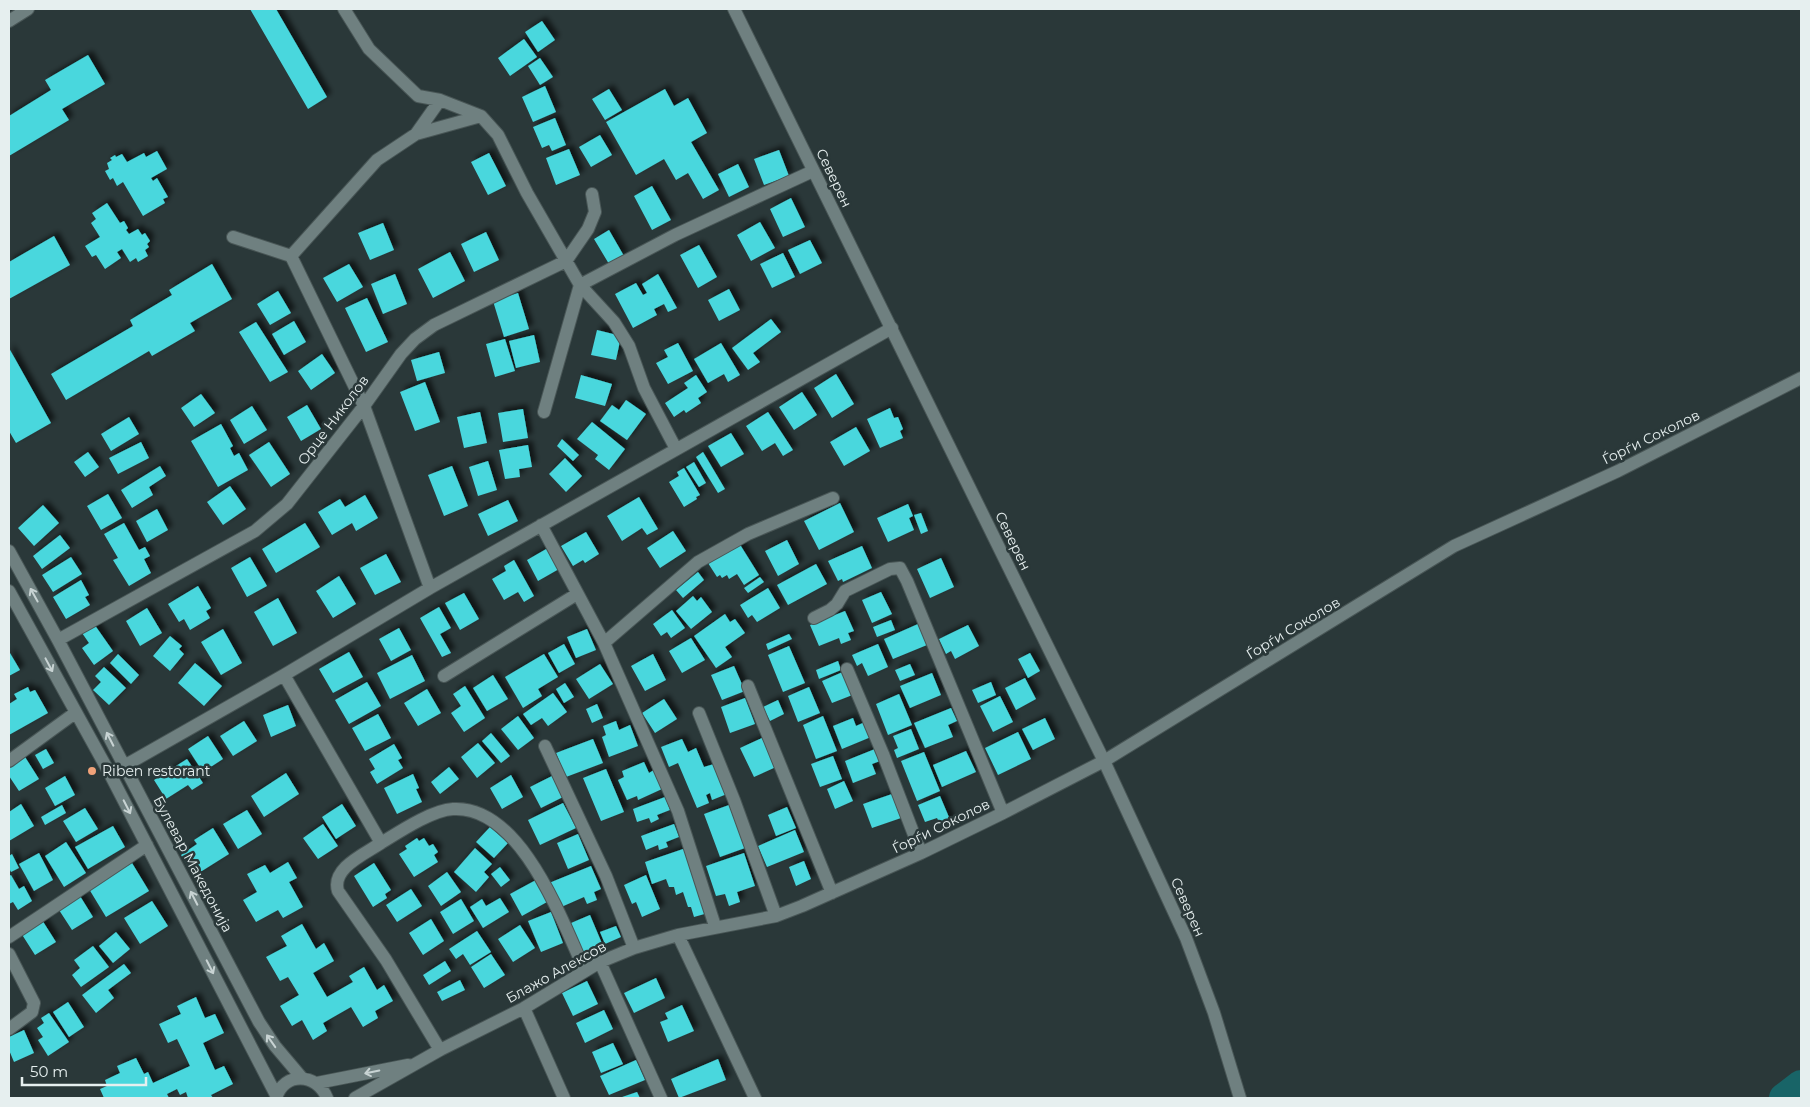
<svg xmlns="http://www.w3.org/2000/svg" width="1810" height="1107" font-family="Montserrat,sans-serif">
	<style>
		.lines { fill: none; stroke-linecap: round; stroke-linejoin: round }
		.river { stroke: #186467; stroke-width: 30 }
		.building { fill: #4ad7dd; filter: url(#shadow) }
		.street-casing { stroke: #495656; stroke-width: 14 }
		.secondary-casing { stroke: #495656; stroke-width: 14 }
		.street { stroke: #6f8080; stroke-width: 12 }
		.secondary { stroke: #6f8080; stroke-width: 12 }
		.oneway { stroke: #c8d3d3 }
		.poi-dot { fill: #f0a279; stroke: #2a3839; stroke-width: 2 }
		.labels { text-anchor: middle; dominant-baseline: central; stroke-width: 5; stroke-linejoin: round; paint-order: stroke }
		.street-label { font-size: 14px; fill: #e6efef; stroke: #2a3839 }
		.poi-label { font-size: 14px; fill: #e6efef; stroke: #2a3839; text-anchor: start }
	</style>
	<defs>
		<filter id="shadow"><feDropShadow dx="4.5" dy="-4.5" stdDeviation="2.5" flood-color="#0009"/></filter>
	</defs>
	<rect width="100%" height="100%" fill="#2a3839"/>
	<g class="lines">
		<path class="river" d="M1784,1098L1801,1085"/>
	</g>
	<path class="building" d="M250,9H276L327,97L308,109Z
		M542,21L555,40L538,52L525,32Z
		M524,39L537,57L510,76L498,58Z
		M88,55L105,84L62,109L69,120L9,156V116L51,90L45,80Z
		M540,58L553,77L540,85L528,66Z
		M545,86L556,112L533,122L522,97Z
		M609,89L622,110L605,120L592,99Z
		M665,89L674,106L688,98L707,133L691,142L719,190L703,199L688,173L676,180L664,159L636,175L606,122Z
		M555,118L566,145L552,151L549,145L542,148L533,127Z
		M600,135L612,155L591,167L579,147Z
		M569,149L580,175L556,185L546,158Z
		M779,150L789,176L764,185L754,159Z
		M157,151L167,169L151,178L153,181L157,178L168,197L163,199L165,203L143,216L123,182L117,186L113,178L110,180L105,171L109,169L107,163L112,160L110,158L115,155L116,157L122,154L127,162L144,153L146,157Z
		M489,153L506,186L488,195L471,162Z
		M738,164L749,187L729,197L718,174Z
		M652,186L671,220L652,230L634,196Z
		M791,198L805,227L783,237L770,209Z
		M107,203L120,223L124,221L128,228L126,230L129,234L138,229L142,235L145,233L150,241L147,244L149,247L145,250L148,256L138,262L136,258L130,262L122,249L117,252L121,258L105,269L96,255L92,257L85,246L100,237L91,223L96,219L92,213Z
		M760,222L775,248L751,261L737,235Z
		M383,223L394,250L370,260L358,233Z
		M609,230L624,256L609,264L594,239Z
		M486,232L499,260L474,272L461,244Z
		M54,236L70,265L9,299V262Z
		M810,240L822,263L800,274L788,250Z
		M699,245L717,277L698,288L680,255Z
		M450,252L465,281L433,298L418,269Z
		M783,253L795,277L772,288L760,264Z
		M212,264L232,299L190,323L195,331L152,356L149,351L66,400L51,374L133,326L130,320L172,295L169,290Z
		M349,264L363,287L337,302L323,278Z
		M395,274L407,304L383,314L371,284Z
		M658,274L677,308L668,312L664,304L654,309L657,315L633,328L615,294L636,283L643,295L647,293L642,284Z
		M729,289L740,310L719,321L708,300Z
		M278,291L291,313L270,325L257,304Z
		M518,293L529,329L504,337L493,301Z
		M367,298L388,342L366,352L345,308Z
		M771,319L781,332L753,353L760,362L748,370L732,348Z
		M294,321L306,342L284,355L272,334Z
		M256,322L288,372L270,382L239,332Z
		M597,330L621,336L616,360L591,355Z
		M534,335L540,362L516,368L509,341Z
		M505,339L515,371L495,377L486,344Z
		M678,343L693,371L668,384L656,363L668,357L664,350Z
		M721,343L740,375L728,382L724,374L708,383L694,359Z
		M9,348L51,423L16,443L9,431Z
		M439,352L445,373L417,381L411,360Z
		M322,354L335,373L311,390L298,371Z
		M836,374L854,404L832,418L814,388Z
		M581,375L612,384L605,406L575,398Z
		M696,375L707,392L698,398L701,403L686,413L684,410L674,417L665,403L688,388L684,383Z
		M425,382L440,422L415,431L400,392Z
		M802,392L817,415L794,430L779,407Z
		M201,394L215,413L194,427L181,408Z
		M626,400L646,414L627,440L600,421L612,405L619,410Z
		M307,405L321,429L301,441L287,417Z
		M252,406L267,430L244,444L230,420Z
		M890,408L894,418L898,417L903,429L900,431L903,438L880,448L867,419Z
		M523,409L528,438L503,442L498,413Z
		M480,412L487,443L464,448L457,417Z
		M768,412L793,450L783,456L775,443L762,451L746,426Z
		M129,417L139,434L111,451L101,434Z
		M592,422L625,449L609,470L595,459L598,455L577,439Z
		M221,424L233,446L230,448L234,456L239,453L248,470L218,487L191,441Z
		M856,427L870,451L844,466L830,442Z
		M731,433L744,454L721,467L708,446Z
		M562,439L579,455L573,461L557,446Z
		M141,442L149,458L118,474L109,458Z
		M269,442L290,474L271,487L249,455Z
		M528,445L532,467L519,469L520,477L505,479L499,450Z
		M88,452L99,467L85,477L74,462Z
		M703,452L725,489L718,493L696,457Z
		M565,458L582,476L566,492L549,474Z
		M488,461L497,490L478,496L469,467Z
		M694,462L706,483L699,487L686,467Z
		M160,466L166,476L149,487L153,495L132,508L121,490Z
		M452,466L468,506L444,516L428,475Z
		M684,468L700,495L696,497L697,499L684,507L669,482L679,476L677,472Z
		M230,486L246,509L223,525L207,502Z
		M108,494L122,518L101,530L87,506Z
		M365,495L378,518L356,531L352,523L332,535L318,512L340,499L345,507Z
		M639,497L658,529L647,535L642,528L622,541L607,516Z
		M508,500L518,521L488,536L478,514Z
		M840,503L854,532L819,550L804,521Z
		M908,504L913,516L909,518L914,530L888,542L877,518Z
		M43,505L59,523L34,546L18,528Z
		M157,509L168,530L147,542L136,521Z
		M921,513L928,531L921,534L914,515Z
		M124,523L139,550L145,547L150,556L144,559L151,573L129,586L113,560L118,558L104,534Z
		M305,523L320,547L276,573L262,549Z
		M673,531L686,551L660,568L647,548Z
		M586,532L599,554L585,563L583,560L573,566L561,546Z
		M60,535L70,548L42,569L33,556Z
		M787,540L799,564L778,576L765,551Z
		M739,543L759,575L744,585L737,574L729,579L727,575L722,578L720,575L717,577L708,563Z
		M862,546L872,568L843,582L842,579L838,581L828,561Z
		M548,548L559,569L538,581L527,560Z
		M386,554L401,582L375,595L360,568Z
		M71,557L82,574L53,592L42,575Z
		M250,557L267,586L247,597L231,568Z
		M941,558L954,587L930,598L917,569Z
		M514,560L534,596L524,602L518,592L504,600L492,579L506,571L504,566Z
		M816,564L827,584L788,605L777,585Z
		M698,572L704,580L683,598L676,590Z
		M339,576L356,604L333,618L316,591Z
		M760,577L764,582L748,593L744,588Z
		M81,580L89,595L85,597L90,605L66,619L53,597Z
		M198,586L211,608L206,611L210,618L190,630L184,619L179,622L168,604Z
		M768,588L780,608L757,622L752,615L748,618L740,605Z
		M881,592L892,614L872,623L862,600Z
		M464,593L479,619L460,630L445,603Z
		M693,596L697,601L701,597L712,612L691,629L676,611Z
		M278,598L297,633L273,646L254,612Z
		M439,607L451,628L440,634L451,653L442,657L420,618Z
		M147,608L162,633L140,646L126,621Z
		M672,610L685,628L671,638L667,632L661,636L653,624Z
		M845,611L854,631L848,633L851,640L841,644L839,638L819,646L810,625Z
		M725,614L730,622L735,619L745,633L725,647L732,657L716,668L694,636Z
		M891,620L895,630L877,637L873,627Z
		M94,624L113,651L94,665L82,648L89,643L82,633Z
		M918,624L927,645L893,659L884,639Z
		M968,625L979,646L955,659L951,651L946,654L939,639Z
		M399,628L411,650L391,661L379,639Z
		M223,629L242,663L221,675L201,642Z
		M587,629L596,650L576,658L567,637Z
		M789,634L792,639L768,650L766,644Z
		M170,636L182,646L179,649L184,654L170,671L153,656Z
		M691,638L705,660L682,673L669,651Z
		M564,644L575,664L559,673L548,653Z
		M878,644L888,667L868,676L862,663L857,666L852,655Z
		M789,646L805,683L783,692L768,655Z
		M349,652L363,677L333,693L319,669Z
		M10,653L20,670L9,676V654Z
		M1030,653L1040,671L1028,678L1018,659Z
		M118,654L139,675L131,684L110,663Z
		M544,654L558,677L538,689L542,696L523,708L505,677Z
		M653,654L666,680L645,691L631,666Z
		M412,655L425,681L390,699L377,673Z
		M838,661L841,670L819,679L816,670Z
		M195,663L222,686L204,706L178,683Z
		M600,664L613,684L589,699L576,679Z
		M910,664L915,675L900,681L895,670Z
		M734,666L745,691L722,700L711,675Z
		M104,667L126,688L109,705L93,690L101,682L95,676Z
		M845,671L855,694L832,703L822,681Z
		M932,673L941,695L910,708L900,686Z
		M493,675L508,699L487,711L473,688Z
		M1025,678L1036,699L1016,710L1005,688Z
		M367,682L381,706L349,724L335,700Z
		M991,682L996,695L978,703L972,690Z
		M565,683L574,697L564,703L556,689Z
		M465,686L485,718L464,732L451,713L461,706L453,694Z
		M28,687L30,692L35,690L48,713L9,735V704L17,699L14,694Z
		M809,687L820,713L798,722L788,696Z
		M427,689L441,713L418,726L404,703Z
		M553,693L567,712L548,726L542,718L531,725L523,714Z
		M899,694L912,725L888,735L876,704Z
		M1000,696L1013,722L993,732L980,706Z
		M745,698L755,724L730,733L721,707Z
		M664,699L677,719L655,733L642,713Z
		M778,700L784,714L770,721L763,707Z
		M597,704L603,718L592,723L586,709Z
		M288,705L296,726L271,737L263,715Z
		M951,708L957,721L948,725L953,737L925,748L914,723Z
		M378,714L391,738L365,751L352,728Z
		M518,716L534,738L518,750L501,729Z
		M823,716L837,751L816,759L803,725Z
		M853,718L856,726L865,722L871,737L842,749L833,726Z
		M1045,718L1055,739L1033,750L1022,729Z
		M244,721L257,741L233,756L220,736Z
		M616,721L619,730L630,725L638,746L609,757L602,737L606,735L603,726Z
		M911,729L919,749L897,758L894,750L898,748L893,736Z
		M1018,732L1031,759L998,775L985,748Z
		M491,733L510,756L501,763L482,741Z
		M208,736L223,759L203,772L188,749Z
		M762,738L776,767L754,777L740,748Z
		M593,739L603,763L566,777L556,753Z
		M682,739L688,752L696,748L704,767L714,764L727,794L712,800L710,793L706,795L709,803L697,808L678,763L669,767L661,747Z
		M478,743L495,763L477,778L461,757Z
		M394,744L402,758L398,760L403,768L377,784L370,772L375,769L369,759Z
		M46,749L54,763L43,769L35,755Z
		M875,749L880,761L872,764L876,774L853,783L845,761Z
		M966,751L976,772L942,787L933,765Z
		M924,752L940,791L917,801L901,761Z
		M833,756L842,779L820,787L811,764Z
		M25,757L39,779L19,791L9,776V768Z
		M187,759L203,783L192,790L188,785L166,799L154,780Z
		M644,762L649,773L654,770L662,789L638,800L637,796L627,800L618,780L624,777L622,771Z
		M449,767L459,779L440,794L431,782Z
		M606,769L624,812L601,821L583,778Z
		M286,773L299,794L264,817L251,796Z
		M413,774L419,788L416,789L422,802L397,814L384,788Z
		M511,775L523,797L502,809L490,788Z
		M65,776L75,795L55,806L45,788Z
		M552,776L563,797L541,808L530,787Z
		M844,781L853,801L835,809L827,789Z
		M892,794L901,818L872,828L863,804Z
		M940,796L951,822L941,826L937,818L925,822L918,805Z
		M665,797L670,810L657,815L659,819L651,823L649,818L637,822L633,809Z
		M563,803L576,828L540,845L528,820Z
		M21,804L34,826L9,841V812Z
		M342,804L356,826L336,839L322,817Z
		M62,805L66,813L45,825L41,817Z
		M729,805L745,848L720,857L704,814Z
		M787,807L796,828L776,836L768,815Z
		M85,808L98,829L76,842L63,821Z
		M247,810L262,834L238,849L223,824Z
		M323,824L338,846L318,859L303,838Z
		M674,824L679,837L666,842L668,847L659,850L658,845L646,850L641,836Z
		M113,826L125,847L88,869L75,847Z
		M490,827L508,843L494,858L476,842Z
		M213,828L229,854L194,876L181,855L197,844L194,840Z
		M795,830L804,852L767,867L758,846Z
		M578,834L589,860L568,869L557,843Z
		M417,838L419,841L424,838L429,846L433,844L438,852L434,855L438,862L414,877L399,854L407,849L405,846Z
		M66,842L86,873L64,887L45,856Z
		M475,848L492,864L484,872L489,877L476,892L454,872Z
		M686,848L708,913L694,917L691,907H688L683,892L676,895L674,887H669L666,879L652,884L645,862Z
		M39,853L53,880L34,891L19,864Z
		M744,853L755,886L737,892L740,902L729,906L725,894L716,896L706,866Z
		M12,854L19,868L11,872L9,868V856Z
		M804,861L811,879L796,886L789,867Z
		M288,862L297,878L289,882L303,907L283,918L278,910L256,922L243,900L257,892L247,874L265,865L270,873Z
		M132,863L149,891L106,917L89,889Z
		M374,863L391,890L385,894L387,898L373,907L354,876Z
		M591,866L601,889L594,892L597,900L587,904L584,897L559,908L549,883Z
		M500,867L510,880L501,887L491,874Z
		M447,872L461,892L441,906L428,886Z
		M11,875L19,889L24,886L32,901L18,910L13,902L9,904V876Z
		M646,875L660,909L642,917L636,902L632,904L624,885Z
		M536,880L547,902L522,916L510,894Z
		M411,889L422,906L397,922L386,905Z
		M80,896L93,917L72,930L59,910Z
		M500,898L509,912L483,928L470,907L482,899L486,906Z
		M461,899L474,921L453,934L440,912Z
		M152,901L168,926L140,944L124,918Z
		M551,912L563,943L541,952L528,921Z
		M590,915L603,946L583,954L571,923Z
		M431,919L444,941L423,955L409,933Z
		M42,920L56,942L35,955L21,933Z
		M302,924L316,949L324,943L334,961L313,973L327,997L353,982L349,976L364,967L377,990L384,985L393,1001L375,1011L378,1018L363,1027L351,1007L323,1023L327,1031L313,1040L302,1020L292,1026L280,1006L299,995L288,977L280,981L266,957L287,946L281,936Z
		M520,925L535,948L513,962L498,939Z
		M616,926L621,937L605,944L600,932Z
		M477,931L491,952L470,965L463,954L456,959L449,949Z
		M116,932L130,949L113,963L99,946Z
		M93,946L109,967L81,987L72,975L80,968L74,960Z
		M491,954L505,975L484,988L471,967Z
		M445,961L451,971L429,985L423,975Z
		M124,964L131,973L108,990L114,998L96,1013L82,995Z
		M656,978L665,998L634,1013L624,993Z
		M460,980L465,990L442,1001L437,992Z
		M587,981L598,1004L573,1016L562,993Z
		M196,997L205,1018L215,1014L224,1033L203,1043L215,1070L224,1066L233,1084L211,1095L213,1098H188L186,1092L180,1095L177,1089L167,1094L169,1098H104L100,1089L107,1086L105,1080L120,1073L117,1066L136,1058L144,1074L148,1072L153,1083L190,1066L177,1039L168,1043L159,1024L181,1014L177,1006Z
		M68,1002L84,1027L69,1037L53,1012Z
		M682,1005L694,1031L668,1042L660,1022L668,1019L665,1013Z
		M604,1010L613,1029L585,1043L576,1023Z
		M49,1013L69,1042L48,1056L38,1040L43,1037L37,1028L44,1023L41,1018Z
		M24,1030L34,1053L14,1062L9,1050V1037Z
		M613,1043L623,1064L601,1073L592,1052Z
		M718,1059L726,1080L679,1098L671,1079Z
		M636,1060L645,1080L609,1095L600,1076Z
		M637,1092L640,1098H619Z"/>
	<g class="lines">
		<defs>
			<path id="street" d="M344,9L369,49L418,96L440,100L481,116L498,135L527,193L580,285L614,322L629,346L644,388L676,449
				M9,21L28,9
				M416,134L440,100
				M233,237L291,256L364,406L430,588
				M291,256L377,160L416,134L481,116
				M544,412L580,285L675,235L813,171
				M541,525L604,643L678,811L715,926
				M9,551L58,640L259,1022L275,1046L302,1078
				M9,591L110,774L276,1095
				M814,618L830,610L837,604L845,591L890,569L900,568L907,581L1003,813
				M58,640L255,531L287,504L364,406L401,354L415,339L434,325L566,261L588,229L595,212L592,194
				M604,643L698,562L748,534L833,498
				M847,669L883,754L921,853
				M284,675L381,843C365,854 331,868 338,891L386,960L440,1050
				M444,676L577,594
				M748,686L832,893
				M699,713L734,800L776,916
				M545,746L606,876L634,948
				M9,761L75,713
				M110,774L284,675L430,588L892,328
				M381,843C399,832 432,810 453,809C521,805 562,921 585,971
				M678,935L755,1098
				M9,937L147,845
				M9,954L34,1003L32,1012L9,1029
				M600,962L661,1098
				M524,1008L564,1098
				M317,1083L408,1065
				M276,1098C284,1071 317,1073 327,1098
				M355,1098L440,1050L524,1008L600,962L634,948L678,935L776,916L802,906L921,853L1003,813L1104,761L1454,546L1618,471L1801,378"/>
			<path id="secondary" d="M734,9L1104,761L1186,938L1214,1013L1240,1098"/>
		</defs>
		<use href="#street" class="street-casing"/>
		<use href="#secondary" class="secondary-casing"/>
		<use href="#street" class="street"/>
		<use href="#secondary" class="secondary"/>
	</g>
	<defs><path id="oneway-shaft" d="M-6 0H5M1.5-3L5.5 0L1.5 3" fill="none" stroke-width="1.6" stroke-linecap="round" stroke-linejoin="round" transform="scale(1.25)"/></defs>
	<g class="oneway">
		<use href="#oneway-shaft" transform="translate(34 595) rotate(-119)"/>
		<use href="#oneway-shaft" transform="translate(49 665) rotate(62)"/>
		<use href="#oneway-shaft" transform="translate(110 739) rotate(-117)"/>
		<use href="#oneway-shaft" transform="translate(127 807) rotate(63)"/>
		<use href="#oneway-shaft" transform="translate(194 898) rotate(-117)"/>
		<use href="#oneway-shaft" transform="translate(210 967) rotate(63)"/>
		<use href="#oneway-shaft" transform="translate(271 1041) rotate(-125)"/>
		<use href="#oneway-shaft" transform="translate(372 1072) rotate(168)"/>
	</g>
	<circle class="poi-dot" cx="92" cy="771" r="5"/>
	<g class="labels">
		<g class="street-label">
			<text transform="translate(834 178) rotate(64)">Северен</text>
			<text transform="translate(333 420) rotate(-53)">Орце Николов</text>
			<text transform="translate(1651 437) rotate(-26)">Ѓорѓи Соколов</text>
			<text transform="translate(1013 541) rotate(64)">Северен</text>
			<text transform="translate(1293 628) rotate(-31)">Ѓорѓи Соколов</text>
			<text transform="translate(941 826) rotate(-26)">Ѓорѓи Соколов</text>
			<text transform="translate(193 864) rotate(62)">Булевар Македонија</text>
			<text transform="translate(1188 907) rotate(66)">Северен</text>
			<text transform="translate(556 972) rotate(-29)">Блажо Алексов</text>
		</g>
		<g class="poi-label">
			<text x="102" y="771">Riben restorant</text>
		</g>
	</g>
	<rect width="1810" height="1107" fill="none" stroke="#e6efef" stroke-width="20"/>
	<path d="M22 1077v8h124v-8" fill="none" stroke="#e6efef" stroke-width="2.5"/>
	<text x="30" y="1077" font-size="15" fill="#e6efef" stroke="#2a3839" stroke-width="4" paint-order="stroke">50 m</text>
</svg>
